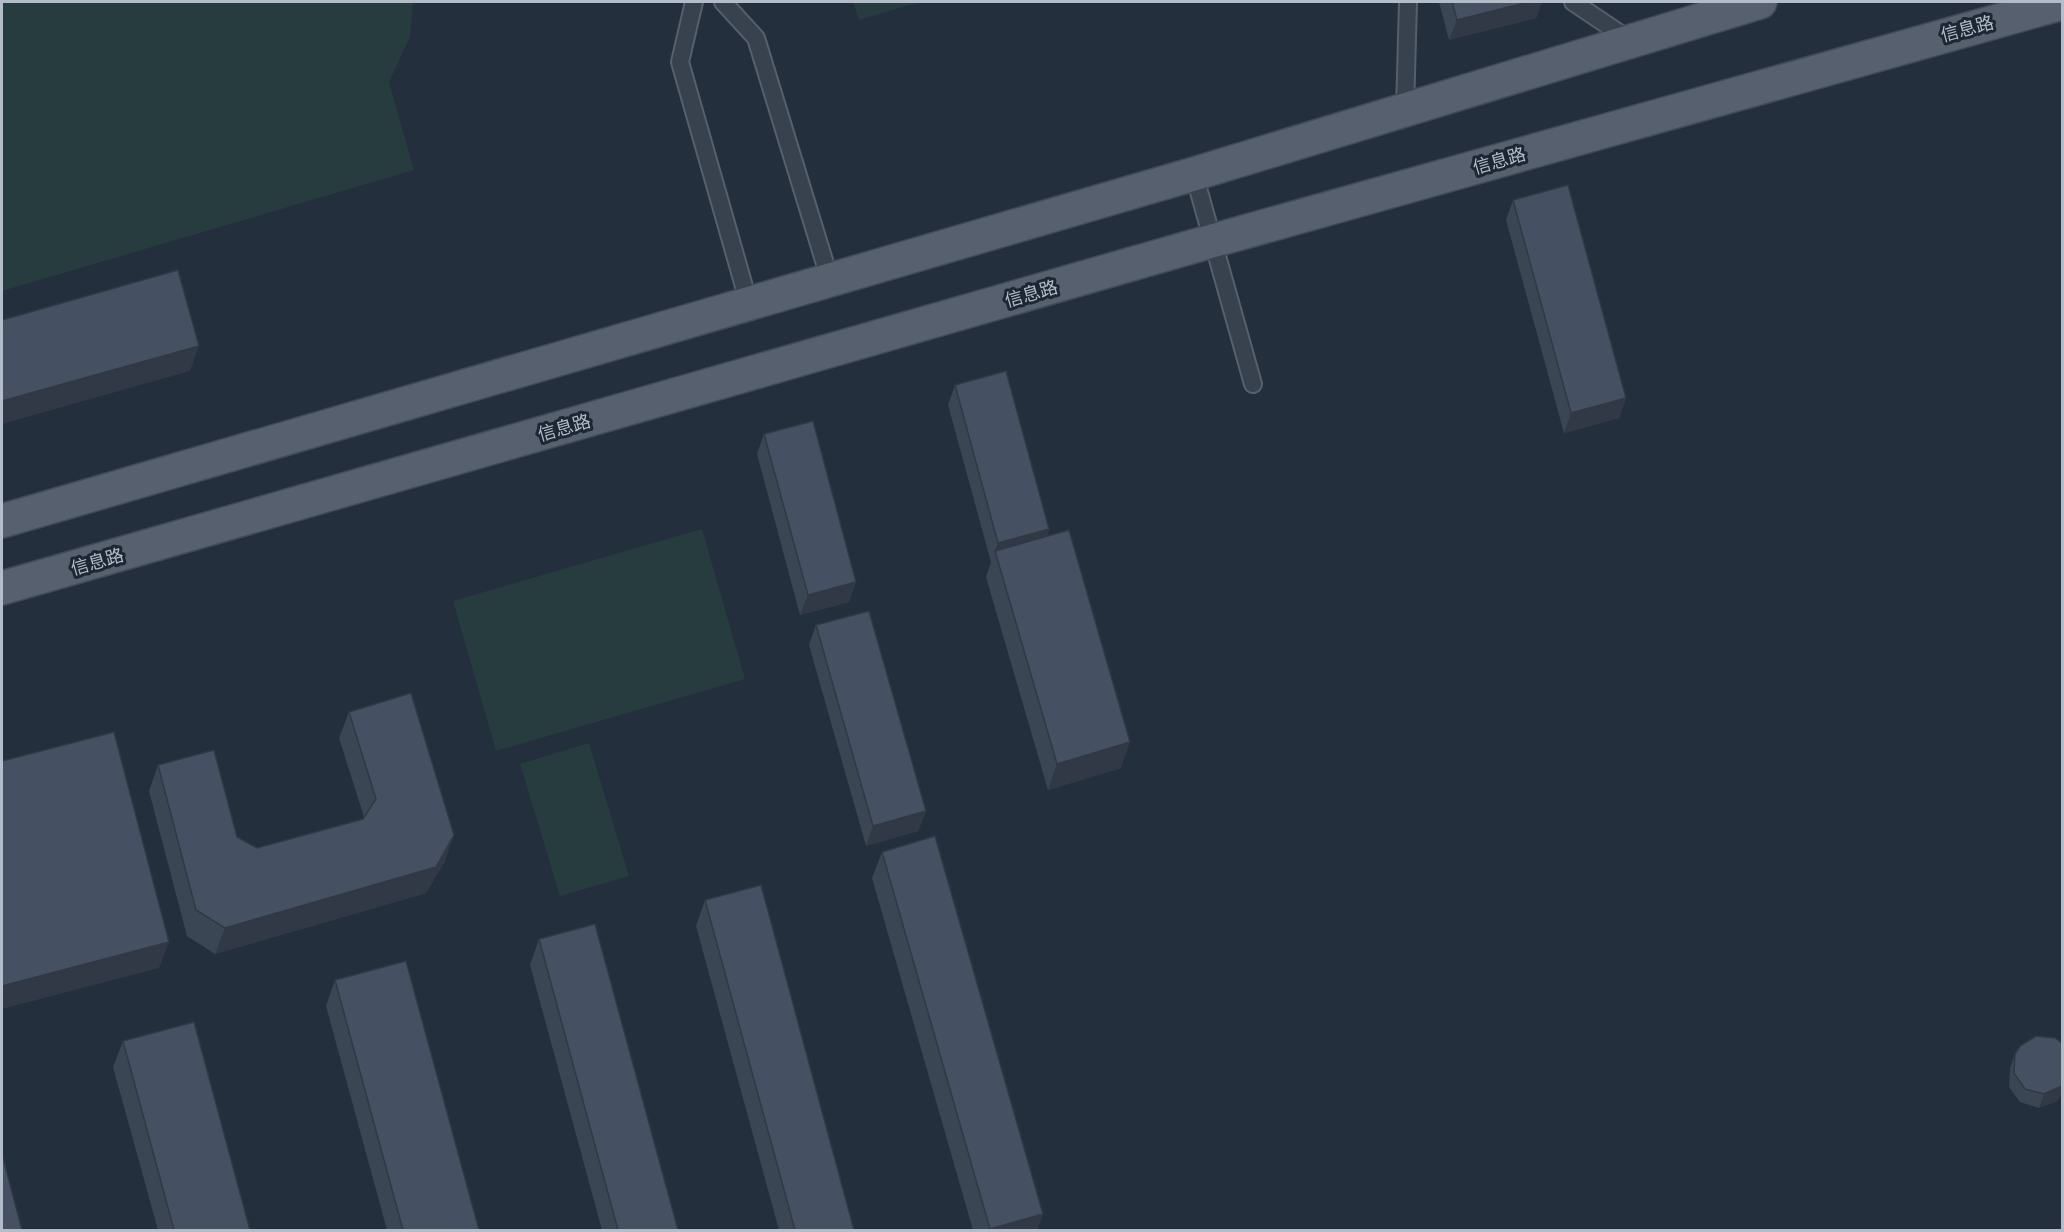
<svg xmlns="http://www.w3.org/2000/svg" width="2064" height="1232" font-family="'Open Sans','Noto Sans SC',sans-serif">
	<style>
		.green { fill: #263c3f }
		.lines { fill: none; stroke-linecap: round; stroke-linejoin: round }
		.lane-casing { stroke: #565f6c; stroke-width: 20 }
		.primary-casing { stroke: #414a57; stroke-width: 36 }
		.lane { stroke: #38414e; stroke-width: 16 }
		.primary { stroke: #56606e; stroke-width: 33 }
		.wall { fill: #3b4654 }
		.shaded-wall { fill: #303945 }
		.building { fill: #455162; stroke: #303945; stroke-width: 1.5 }
		.labels { text-anchor: middle; dominant-baseline: central; stroke-width: 6; stroke-linejoin: round; paint-order: stroke }
		.street-label { font-size: 18px; fill: #b4bcc9; stroke: #1d2633 }
	</style>
	<rect width="100%" height="100%" fill="#242f3e"/>
	<path class="green" d="M2,2H413L410,37L389,82L414,170L2,291Z
		M853,2H920L859,20Z
		M702,529L745,679L496,751L453,601Z
		M589,743L629,876L560,896L520,764Z"/>
	<g class="lines">
		<defs>
			<path id="lane" d="M694,2L680,62L749,304
				M723,2L756,38L830,280
				M1573,2L1631,41
				M1405,110L1408,2
				M1194,174L1253,384"/>
			<path id="primary" d="M2,521L1194,174L1760,2
				M2,588L1212,241L2062,3"/>
		</defs>
		<use href="#lane" class="lane-casing"/>
		<use href="#primary" class="primary-casing"/>
		<use href="#lane" class="lane"/>
		<use href="#primary" class="primary"/>
	</g>
	<path class="wall" d="M1439,2H1542L1536,18L1449,40Z
		M1513,200L1626,398L1619,418L1564,433L1506,220Z
		M955,385L1049,529L1047,536L1121,768L1048,790L986,577L991,562L948,405Z
		M764,434L856,582L849,602L800,615L757,454Z
		M816,625L926,811L918,831L866,846L809,645Z
		M349,712L445,861L426,893L215,954L187,936L149,791L158,765L237,837L257,848L363,819L364,817L339,738Z
		M882,852L1043,1214L1037,1230H973L872,878Z
		M705,900L854,1230H779L696,926Z
		M539,939L678,1230H602L530,965Z
		M335,980L479,1230H387L326,1006Z
		M123,1041L250,1230H158L113,1067Z
		M2062,1043V1094L2057,1101L2039,1108L2020,1102L2009,1087L2010,1068L2015,1054Z"/>
	<path class="shaded-wall" d="M1528,2H1542L1536,18L1449,40L1457,20Z
		M199,346L190,371L2,424V401Z
		M1626,398L1619,418L1564,433L1571,413Z
		M1049,529L1042,549L995,551L990,563L998,543Z
		M856,582L849,602L800,615L808,595Z
		M1130,742L1121,768L1048,790L1057,764Z
		M926,811L918,831L866,846L873,826Z
		M454,835L445,861L426,893L215,954L225,928Z
		M169,942L159,968L2,1009V986Z
		M2062,1086V1094L2057,1101L2039,1108L2044,1094Z
		M1043,1214L1037,1230H989L990,1229Z"/>
	<path class="building" d="M1452,2H1528L1457,20Z
		M1568,185L1626,398L1571,413L1513,200Z
		M178,270L199,346L2,401V320Z
		M1006,371L1049,529L998,543L955,385Z
		M813,421L856,582L808,595L764,434Z
		M1069,530L1130,742L1057,764L995,551Z
		M869,611L926,811L873,826L816,625Z
		M411,693L454,835L436,867L225,928L196,910L158,765L214,750L237,837L257,848L363,819L376,799L349,712Z
		M114,732L169,942L2,986V761Z
		M935,836L1043,1214L990,1229L882,852Z
		M761,885L854,1230H795L705,900Z
		M595,924L678,1230H618L539,939Z
		M406,961L479,1230H403L335,980Z
		M194,1022L250,1230H174L123,1041Z
		M2036,1036L2055,1038L2062,1043V1086L2044,1094L2025,1089L2014,1073L2015,1054L2020,1046Z
		M2,1154L22,1230H2Z"/>
	<g class="labels">
		<g class="street-label">
			<text transform="translate(1967 28) rotate(-15)">信息路</text>
			<text transform="translate(1499 160) rotate(-16)">信息路</text>
			<text transform="translate(1031 293) rotate(-16)">信息路</text>
			<text transform="translate(564 427) rotate(-16)">信息路</text>
			<text transform="translate(97 561) rotate(-16)">信息路</text>
		</g>
	</g>
	<rect width="2064" height="1232" fill="none" stroke="#b4bcc9" stroke-width="6"/>
</svg>
